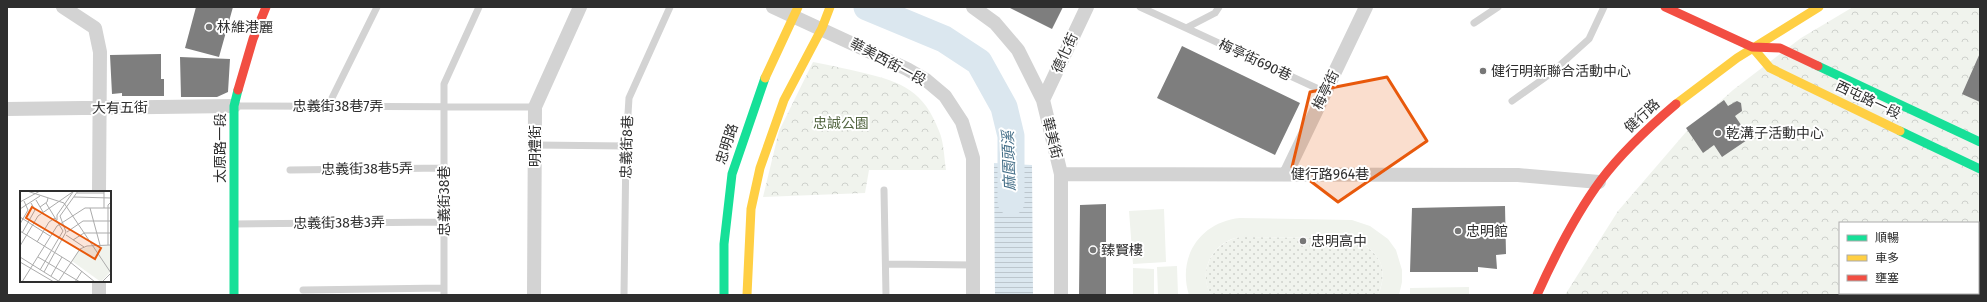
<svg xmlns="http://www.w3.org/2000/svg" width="1987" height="302" font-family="'Fira Sans','Noto Sans TC',sans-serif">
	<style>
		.grass { fill: url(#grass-dots) }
		.park { fill: url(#park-crowns); fill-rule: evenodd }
		.pitch { fill: #f0f3ed }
		.water { fill: url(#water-rules) }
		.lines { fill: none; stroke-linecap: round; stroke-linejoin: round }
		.river { stroke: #dbe7ef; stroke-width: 27 }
		.building { fill: #7e7e7e }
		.lane { stroke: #d3d3d3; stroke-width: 7 }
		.street { stroke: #d3d3d3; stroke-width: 14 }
		.fast { stroke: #16e098; stroke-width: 9 }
		.slow { stroke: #ffcf43; stroke-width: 9 }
		.jam { stroke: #f24e42; stroke-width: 9 }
		.marked { fill: #e8590c; fill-opacity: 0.2; stroke: #e8590c; stroke-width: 3; stroke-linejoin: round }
		.poi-dot { fill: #777; stroke: #fff; stroke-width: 1.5 }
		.labels { text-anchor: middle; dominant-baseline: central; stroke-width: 4; stroke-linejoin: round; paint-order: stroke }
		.poi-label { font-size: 14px; fill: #2e2e2e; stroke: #fff; text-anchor: start }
		.street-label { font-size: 14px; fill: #2e2e2e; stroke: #fff }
		.park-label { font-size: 14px; fill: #526540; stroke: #fff }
		.water-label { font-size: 15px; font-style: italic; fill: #456f88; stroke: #fff }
		.inset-road { fill: none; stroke: #ababab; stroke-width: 1 }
		.view { fill: #e8590c; fill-opacity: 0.15; stroke: #e8590c; stroke-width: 2 }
		.inset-edge { fill: none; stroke: #2e2e2e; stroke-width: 2 }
	</style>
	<defs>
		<pattern id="grass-dots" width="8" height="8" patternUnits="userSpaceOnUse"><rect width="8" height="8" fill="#f0f3ed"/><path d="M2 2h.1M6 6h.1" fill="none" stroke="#ced1cc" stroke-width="1.8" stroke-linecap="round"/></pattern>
		<pattern id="park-crowns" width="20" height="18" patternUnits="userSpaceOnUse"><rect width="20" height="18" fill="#f0f3ed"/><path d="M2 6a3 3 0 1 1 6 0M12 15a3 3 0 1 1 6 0" fill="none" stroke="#ced1cc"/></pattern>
		<pattern id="water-rules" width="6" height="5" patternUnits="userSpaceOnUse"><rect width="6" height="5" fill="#dbe7ef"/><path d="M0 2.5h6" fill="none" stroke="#bcc6cd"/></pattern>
	</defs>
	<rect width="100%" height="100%" fill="#fff"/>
	<path class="grass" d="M1240,237L1347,238C1376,248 1391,264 1378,295H1211C1197,271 1213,242 1240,237Z"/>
	<path class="park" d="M1853,7H1980V295H1565L1618,211L1686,132L1733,90L1801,38ZM1840,223H1978V293H1840Z
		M813,62C830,65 847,69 864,73C902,82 924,91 939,131C944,142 944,157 946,170H869L865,193L763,197L779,131Z"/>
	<path class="pitch" d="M1164,209L1166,262L1133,264L1129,211Z
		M1240,218L1352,220L1370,226L1388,239L1396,250L1402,270V282L1399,295H1378C1391,265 1376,247 1347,238L1240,237C1213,241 1197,271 1211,295H1189C1177,257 1200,222 1240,218Z
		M1177,266L1178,295H1158L1157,267Z
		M1133,268L1154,269V295H1133Z
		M1469,287V295H1410V288Z"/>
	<path class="water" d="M994,163L1032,165L1033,295H995Z"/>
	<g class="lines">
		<path class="river" d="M867,7L944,39L979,62L1004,107L1011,136V202"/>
	</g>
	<path class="building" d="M196,7H233L219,57L185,48Z
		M1008,7H1063L1052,29Z
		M1182,46L1300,103L1275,155L1157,98Z
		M1980,53V102L1962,94Z
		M161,54V79H164V96H122V93L112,94L110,55Z
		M180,57L230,59L228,92L217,97H181Z
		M1724,100L1728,106L1737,101L1741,103L1742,111L1735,116L1750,138L1722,157L1714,145L1703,153L1686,128Z
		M1106,204V295H1079L1080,205Z
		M1505,206L1506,254L1496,255L1497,269L1478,267V272H1410L1412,208Z
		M1872,293H1942L1945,295H1868Z"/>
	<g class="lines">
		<path class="lane" d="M1140,7L1186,28L1215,13L1219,7
			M1474,23L1498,7
			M1186,28L1325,92
			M1512,101L1550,74L1589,39L1604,7
			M236,106L535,107
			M328,106L377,7
			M535,145L626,146
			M290,170L443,168
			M884,190L886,295
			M234,224L444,222
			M886,264L973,265
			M303,290L444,288
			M444,295V84L479,7
			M624,295L626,146L629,98L670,7"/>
		<path class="street" d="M63,7L95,28L100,52L99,192
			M773,7L907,69L926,80L945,96L962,122L973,158V295
			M973,7L995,23L1018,50L1043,100L1061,174V295
			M1043,100L1087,7
			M7,109L234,106
			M1061,174L1518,175L1599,182
			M1286,174L1366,7
			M99,295V281
			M534,295L535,107L580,7"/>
		<path class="fast" d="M1818,66L1980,142
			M1900,131L1980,169
			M234,295V106L238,90
			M724,295V244L732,174L765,78"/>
		<path class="slow" d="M1752,47L1770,68L1900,131
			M765,78L798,7
			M1676,104L1737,58L1819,7
			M747,295L751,209L760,168L784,100L822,28L830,7"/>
		<path class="jam" d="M1665,7L1752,47L1780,48L1818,66
			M238,90L253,39L266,7
			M1537,295C1555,255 1575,215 1601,180C1622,152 1649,127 1676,104"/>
	</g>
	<path class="marked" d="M1387,77L1427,141L1338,202L1292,167L1310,92Z"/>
	<g class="poi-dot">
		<circle cx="209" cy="27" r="4"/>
		<circle cx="1483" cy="71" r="4"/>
		<circle cx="1718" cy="133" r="4"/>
		<circle cx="1458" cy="231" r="4"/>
		<circle cx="1303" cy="241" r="4"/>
		<circle cx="1093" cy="250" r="4"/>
	</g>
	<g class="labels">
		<g class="poi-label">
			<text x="217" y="27">林維港麗</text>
			<text x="1491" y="71">健行明新聯合活動中心</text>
			<text x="1726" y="133">乾溝子活動中心</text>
			<text x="1466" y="231">忠明館</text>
			<text x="1311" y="241">忠明高中</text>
			<text x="1101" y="250">臻賢樓</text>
		</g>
		<g class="street-label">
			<text transform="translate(1065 53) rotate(-65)">德化街</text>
			<text transform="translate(1255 60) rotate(25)">梅亭街690巷</text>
			<text transform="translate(888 62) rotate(28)">華美西街一段</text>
			<text transform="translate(1326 90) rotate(-64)">梅亭街</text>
			<text transform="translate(1868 100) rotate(25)">西屯路一段</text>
			<text x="338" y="106">忠義街38巷7弄</text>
			<text transform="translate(120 108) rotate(-1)">大有五街</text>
			<text transform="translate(1642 116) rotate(-43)">健行路</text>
			<text transform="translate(1052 138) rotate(76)">華美街</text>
			<text transform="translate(727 144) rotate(-72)">忠明路</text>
			<text transform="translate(535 146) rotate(-90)">明禮街</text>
			<text transform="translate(627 147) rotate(-88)">忠義街8巷</text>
			<text transform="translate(220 148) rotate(-90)">太原路一段</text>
			<text transform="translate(367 169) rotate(-1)">忠義街38巷5弄</text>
			<text x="1330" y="174">健行路964巷</text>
			<text transform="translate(444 201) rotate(-90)">忠義街38巷</text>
			<text transform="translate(339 223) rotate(-1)">忠義街38巷3弄</text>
		</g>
		<g class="park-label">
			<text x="841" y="123">忠誠公園</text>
		</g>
		<g class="water-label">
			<text transform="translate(1009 161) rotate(-92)">麻園頭溪</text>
		</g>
	</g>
	<g transform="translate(20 191)">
		<rect width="91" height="91" fill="#fff"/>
		<path d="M91,55V80L81,91L52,70L59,59L68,56Z" fill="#f0f3ed"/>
		<path class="inset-road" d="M7,0L44,12L91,82M84,1V17M57,2H84M54,6L91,7M16,9L23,21M0,11L20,0M20,16L27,11L28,7M70,17L80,54M0,18L20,5M0,26L30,45M37,29V24L53,1M0,33L8,19L4,10M0,40L50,71L75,91M47,41L63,30H91M2,42L15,19L11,12M46,44L64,56M53,49L64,42H91M17,51L29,31L35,27M88,54V14L91,11M0,55L18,25L54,0M0,66L40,91M18,66L60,91M0,71L34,91M20,79L43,40L26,12M24,81L46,41L40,25L58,0M31,85L42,66M2,91L37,35L65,17H91M38,91L60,58L67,55L91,54M55,91L62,80M82,91L91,82"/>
		<path class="view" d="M12,16L81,57L75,68L6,27Z"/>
		<rect width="91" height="91" class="inset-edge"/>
	</g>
	<rect width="1987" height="302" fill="none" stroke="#2e2e2e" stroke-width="16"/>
	<rect x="1839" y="222" width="140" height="72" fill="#ffffff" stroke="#ababab"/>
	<rect x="1847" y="235" width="20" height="6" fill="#16e098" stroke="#ababab"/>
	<text x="1875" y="242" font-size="12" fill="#2e2e2e">順暢</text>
	<rect x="1847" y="255" width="20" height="6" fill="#ffcf43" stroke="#ababab"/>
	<text x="1875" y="262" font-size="12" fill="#2e2e2e">車多</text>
	<rect x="1847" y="275" width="20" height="6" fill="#f24e42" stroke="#ababab"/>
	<text x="1875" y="282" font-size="12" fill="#2e2e2e">壅塞</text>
</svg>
